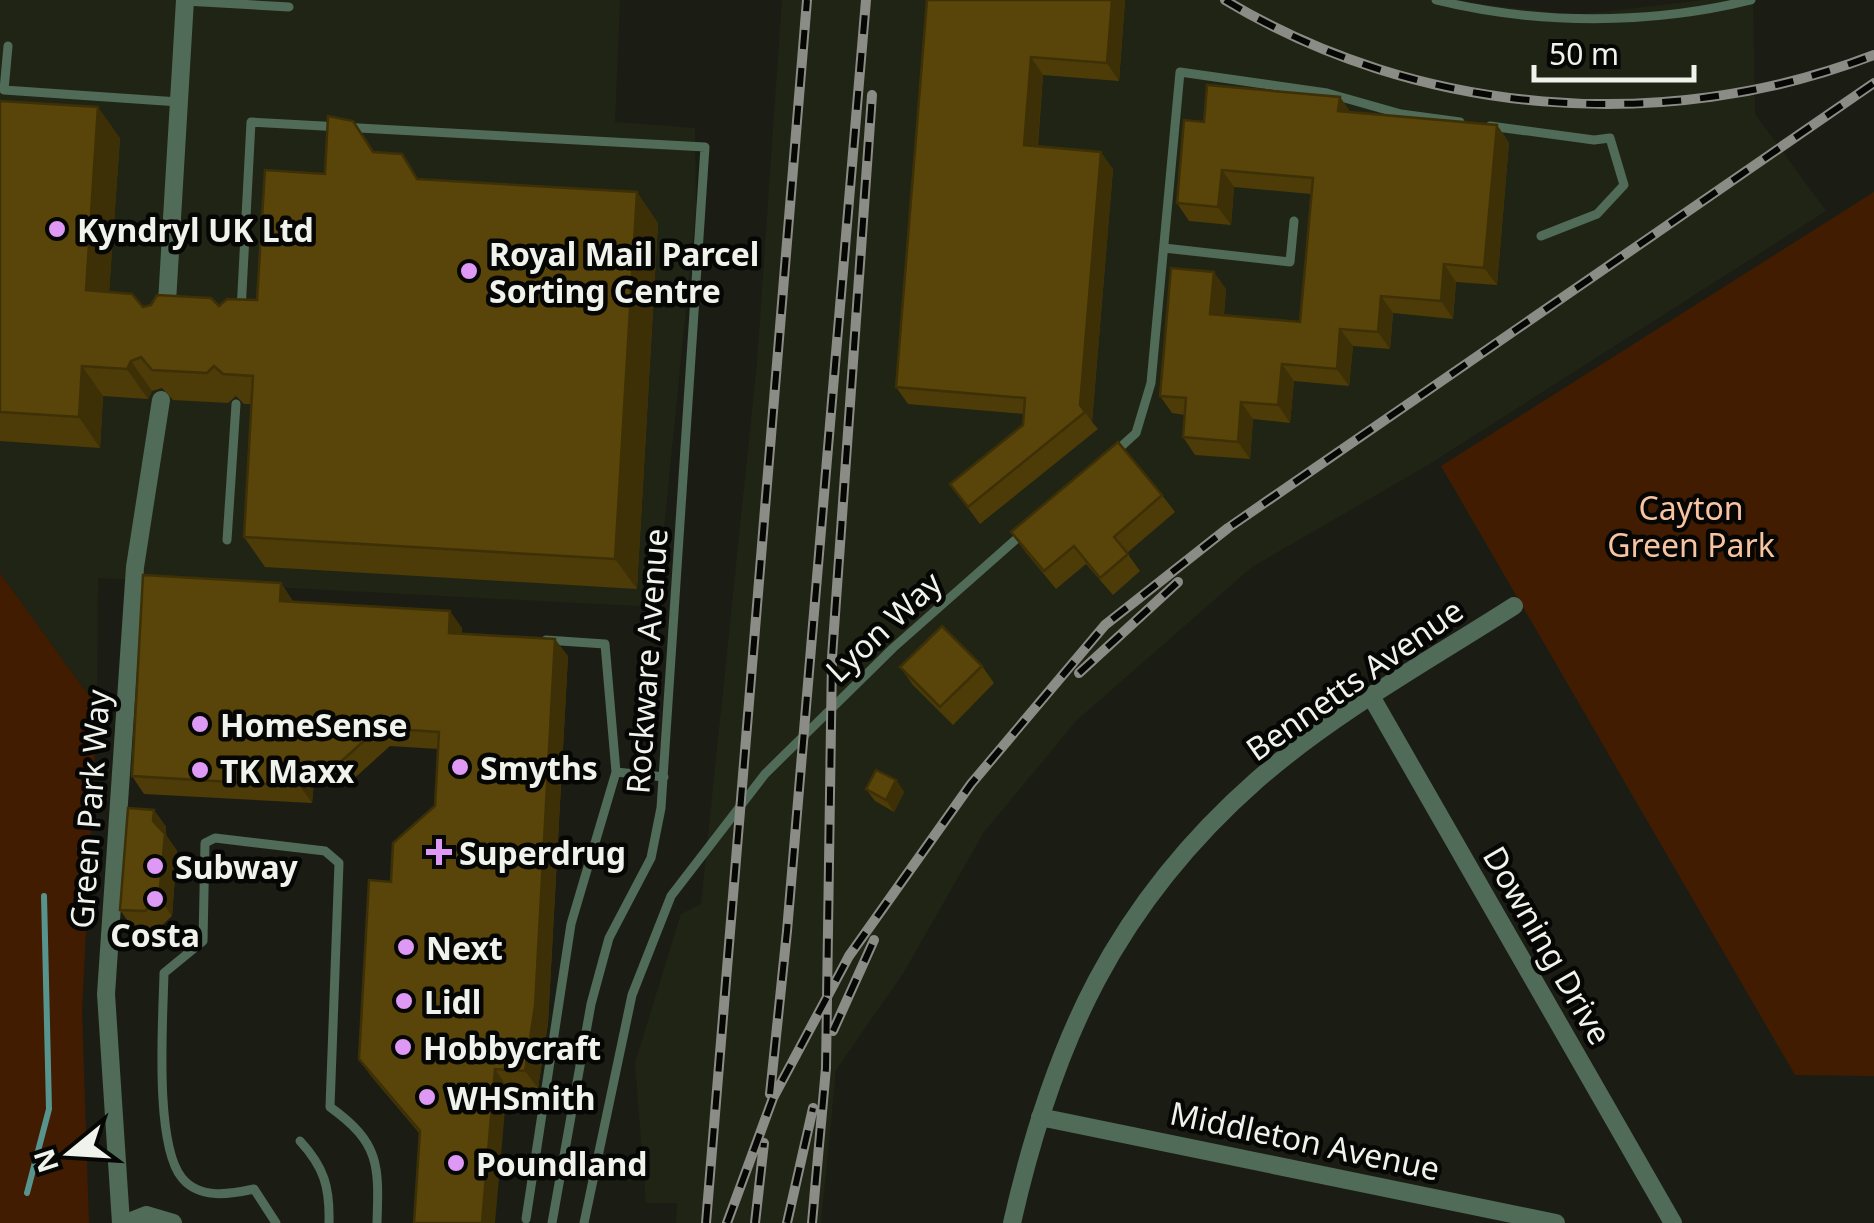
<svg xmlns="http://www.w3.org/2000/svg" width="1874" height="1223" font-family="'Noto Sans',sans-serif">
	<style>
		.built { fill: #202415 }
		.green { fill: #421c00 }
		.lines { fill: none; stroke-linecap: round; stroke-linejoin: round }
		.stream { stroke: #58948e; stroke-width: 6 }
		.lane { stroke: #506b58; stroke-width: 9 }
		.street { stroke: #506b58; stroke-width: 18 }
		.rail-casing { stroke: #8a8c85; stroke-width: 10 }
		.rail { stroke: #060705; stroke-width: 6; stroke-dasharray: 19; stroke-linecap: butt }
		.wall { fill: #4d3b08 }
		.shaded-wall { fill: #3e3006 }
		.building { fill: #594509; stroke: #3e3006; stroke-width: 2.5 }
		.poi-dot { fill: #dd99f3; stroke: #060705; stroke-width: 4 }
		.labels { text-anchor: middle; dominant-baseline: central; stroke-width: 9; stroke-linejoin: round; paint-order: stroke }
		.poi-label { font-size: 32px; font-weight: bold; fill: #f0f2ec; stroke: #060705; text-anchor: start }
		.park-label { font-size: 32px; fill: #f7c3a0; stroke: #060705 }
		.street-label { font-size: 32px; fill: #f0f2ec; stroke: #060705 }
	</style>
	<rect width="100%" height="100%" fill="#1b1d15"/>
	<path class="built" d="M0,0H620L615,122L695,128L696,209L656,607L98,578L97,707L0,573Z
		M782,0H1444L1576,15L1704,0H1753L1755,114L1826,211L1428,465L1252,567L1077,720L984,832L904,972L836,1070L821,1223H676L677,1203H646L635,1063L681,914L701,904L757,363Z"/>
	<path class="green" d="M1874,192V1076L1795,1075L1441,466Z
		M0,573L97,707L82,1011L89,1223H0Z"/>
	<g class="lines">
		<path class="stream" d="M27,1193L49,1109L44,896"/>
		<path class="lane" d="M1436,0C1537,25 1650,25 1751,0
			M185,1L289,7
			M8,46L4,90L179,102
			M1490,126L1594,140L1610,138L1624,185L1597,214L1541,236
			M1164,248L1290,262L1294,221
			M241,311L251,122L705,147L661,808L651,858L609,938L591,1004L552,1223
			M1114,453L1136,433L1151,383L1180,72L1327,93L1401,114L1460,122
			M227,540L236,404
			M546,640L605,644L616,772
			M300,1141C324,1167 330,1187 329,1223
			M526,1219L571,924L616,772L664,777
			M276,1223L254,1189C231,1194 200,1200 182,1178C154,1144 163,1019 164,973L203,941L205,843L215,838L325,851L339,863L330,1107C380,1143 379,1165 377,1223
			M584,1223L632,995L671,896L765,774L893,648L1023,533"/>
		<path class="street" d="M166,319L185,0
			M1372,698L1673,1223
			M1040,1117L1556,1223
			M121,1223L106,994L135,567L161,400
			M126,1223L146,1215L173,1223
			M1012,1223C1053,1042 1115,905 1257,780C1334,713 1428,661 1514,606"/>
		<defs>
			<path id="rail" d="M1225,0C1417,116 1665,136 1874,55
				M1079,673L1178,582
				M833,1031L874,940
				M770,1094L787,931L866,0
				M706,1223L807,0
				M727,1223L773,1098L849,956L971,784L1105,625L1228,528L1874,83
				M755,1223L764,1143
				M787,1223L813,1108
				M812,1223L826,1068L832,657L872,95"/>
		</defs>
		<use href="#rail" class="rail-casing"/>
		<use href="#rail" class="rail"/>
	</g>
	<path class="wall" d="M927,0H1125L1119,81L1043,75L1038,146L1113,169L1092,422L1098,429L980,524L950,484L1023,425L1024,414L908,404L896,387Z
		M1340,97L1350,112L1497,125L1509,143L1497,285L1456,282L1453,319L1393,313L1390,349L1353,346L1349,386L1294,381L1290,423L1253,419L1250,459L1195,455L1183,437L1185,415L1172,413L1160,396L1226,289L1224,315L1300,322L1311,194L1234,187L1231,225L1189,221L1177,203L1204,122Z
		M0,101L120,138L109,292L143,307L219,306L257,300L325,174L375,153L420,180L658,223L637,589L265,567L244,537L251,404H244L236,396L228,403L173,400L162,388L152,391L148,399L103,396L100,448L0,441Z
		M1162,495L1175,512L1127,553L1140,571L1113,595L1086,564L1056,589L1024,550L1011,532Z
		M281,583L293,602L462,628V633L568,656L548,1023L538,1088L507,1087L420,1134L371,1076L359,1059L391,882L435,806L438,749L390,746L348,784L314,782L312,803L144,794L132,776Z
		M982,666L994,683L953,725L913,685L900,667Z
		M896,780L904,792L894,812L875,801L866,789Z
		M154,810L166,827V835L177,851L172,916L158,929L132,927L120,910Z"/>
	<path class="shaded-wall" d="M1112,0H1125L1119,81L1107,63Z
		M1031,57L1043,75L1036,163L1024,145Z
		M1340,97L1352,114L1338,111Z
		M98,107L120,138L107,321L86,290Z
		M1497,125L1509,143L1497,285L1484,268Z
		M1101,152L1113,169L1092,422L1080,405Z
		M1222,170L1234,187L1231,225L1218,207Z
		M637,192L658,223L637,589L615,559Z
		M1444,264L1456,282L1453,319L1441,301Z
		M1214,272L1226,289L1222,331L1210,314Z
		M1381,296L1393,313L1390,349L1378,332Z
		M1340,329L1353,346L1349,386L1337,369Z
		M131,361L152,391L148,399L127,369Z
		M1282,364L1294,381L1290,423L1278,405Z
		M82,366L103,396L100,448L79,417Z
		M1241,402L1253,419L1250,459L1238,442Z
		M281,583L293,601L292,619L280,601Z
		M450,611L462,628L461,650L449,633Z
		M555,639L568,656L548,1023L538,1088L525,1071Z
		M301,765L314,782L312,803L300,786Z
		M896,780L904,792L894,812L886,800Z
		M154,810L166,827V835L177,851L172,916L159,898L153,821Z
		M495,1069L507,1087L495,1223H482Z"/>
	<path class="building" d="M927,0H1112L1107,63L1031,57L1024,145L1101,152L1080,405L1085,412L968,507L950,484L1023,425L1025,398L896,387Z
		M1207,85L1340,97L1338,111L1497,125L1484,268L1444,264L1441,301L1381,296L1378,332L1340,329L1337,369L1282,364L1278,405L1241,402L1238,442L1183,437L1186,398L1160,396L1171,268L1214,272L1210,314L1300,322L1313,178L1222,170L1218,207L1177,203L1184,120L1204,122Z
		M0,101L98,107L86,290L132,294L143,307L151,305L157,295L211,298L219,306L227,299L257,300L265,170L325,174L328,116L353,121L373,152L402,154L417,179L637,192L615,559L244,537L253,376L223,374L214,366L207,373L152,370L141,357L131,361L127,369L82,366L79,417L0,412Z
		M1118,442L1162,495L1114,537L1128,554L1100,578L1074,546L1044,571L1011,532Z
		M143,575L281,583L280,601L450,611L449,633L555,639L535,1006L525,1071L495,1069L482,1223H414L420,1131L359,1059L369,880L391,882L393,843L435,806L439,732L378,728L335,767L301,765L300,786L132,776Z
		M942,626L982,666L940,707L900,667Z
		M876,770L896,780L886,800L866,789Z
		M128,808L154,810L153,821L165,834L159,898L145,911L120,910Z"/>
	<g class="poi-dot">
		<circle cx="57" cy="229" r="10"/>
		<circle cx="469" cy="271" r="10"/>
		<circle cx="200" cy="724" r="10"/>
		<circle cx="460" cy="767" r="10"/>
		<circle cx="200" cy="770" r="10"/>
		<path d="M434 837h10v10h10v10h-10v10h-10v-10h-10v-10h10z"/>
		<circle cx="155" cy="866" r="10"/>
		<circle cx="155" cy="899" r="10"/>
		<circle cx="406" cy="947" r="10"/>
		<circle cx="404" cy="1001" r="10"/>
		<circle cx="403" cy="1047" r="10"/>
		<circle cx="427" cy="1097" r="10"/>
		<circle cx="456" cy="1163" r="10"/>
	</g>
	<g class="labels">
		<g class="poi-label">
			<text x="77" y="229">Kyndryl UK Ltd</text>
			<text x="489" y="253">Royal Mail Parcel<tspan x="489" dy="37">Sorting Centre</tspan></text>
			<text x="220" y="724">HomeSense</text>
			<text x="480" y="767">Smyths</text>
			<text x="220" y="770">TK Maxx</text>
			<text x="459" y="852">Superdrug</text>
			<text x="175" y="866">Subway</text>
			<text x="155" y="934" text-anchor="middle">Costa</text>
			<text x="426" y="947">Next</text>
			<text x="424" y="1001">Lidl</text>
			<text x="423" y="1047">Hobbycraft</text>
			<text x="447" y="1097">WHSmith</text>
			<text x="476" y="1163">Poundland</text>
		</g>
		<g class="park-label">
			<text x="1691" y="507">Cayton<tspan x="1691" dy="37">Green Park</tspan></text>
		</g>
		<g class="street-label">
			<text transform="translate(883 626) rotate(-43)">Lyon Way</text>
			<text transform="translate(646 661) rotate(-86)">Rockware Avenue</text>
			<text transform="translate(1354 679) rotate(-35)">Bennetts Avenue</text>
			<text transform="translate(89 809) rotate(-86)">Green Park Way</text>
			<text transform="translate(1548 945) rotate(60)">Downing Drive</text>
			<text transform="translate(1305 1140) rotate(12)">Middleton Avenue</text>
		</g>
	</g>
	<g transform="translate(70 1153) rotate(252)" stroke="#060705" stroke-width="8" paint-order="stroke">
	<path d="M0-8L18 38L0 25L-18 38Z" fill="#f0f2ec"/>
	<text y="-15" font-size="28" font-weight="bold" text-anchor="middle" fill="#f0f2ec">N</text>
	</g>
	<path d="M1534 65v15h160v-15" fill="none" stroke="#f0f2ec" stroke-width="5"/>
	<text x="1549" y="65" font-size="30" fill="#f0f2ec" stroke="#060705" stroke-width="8" paint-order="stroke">50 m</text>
</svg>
